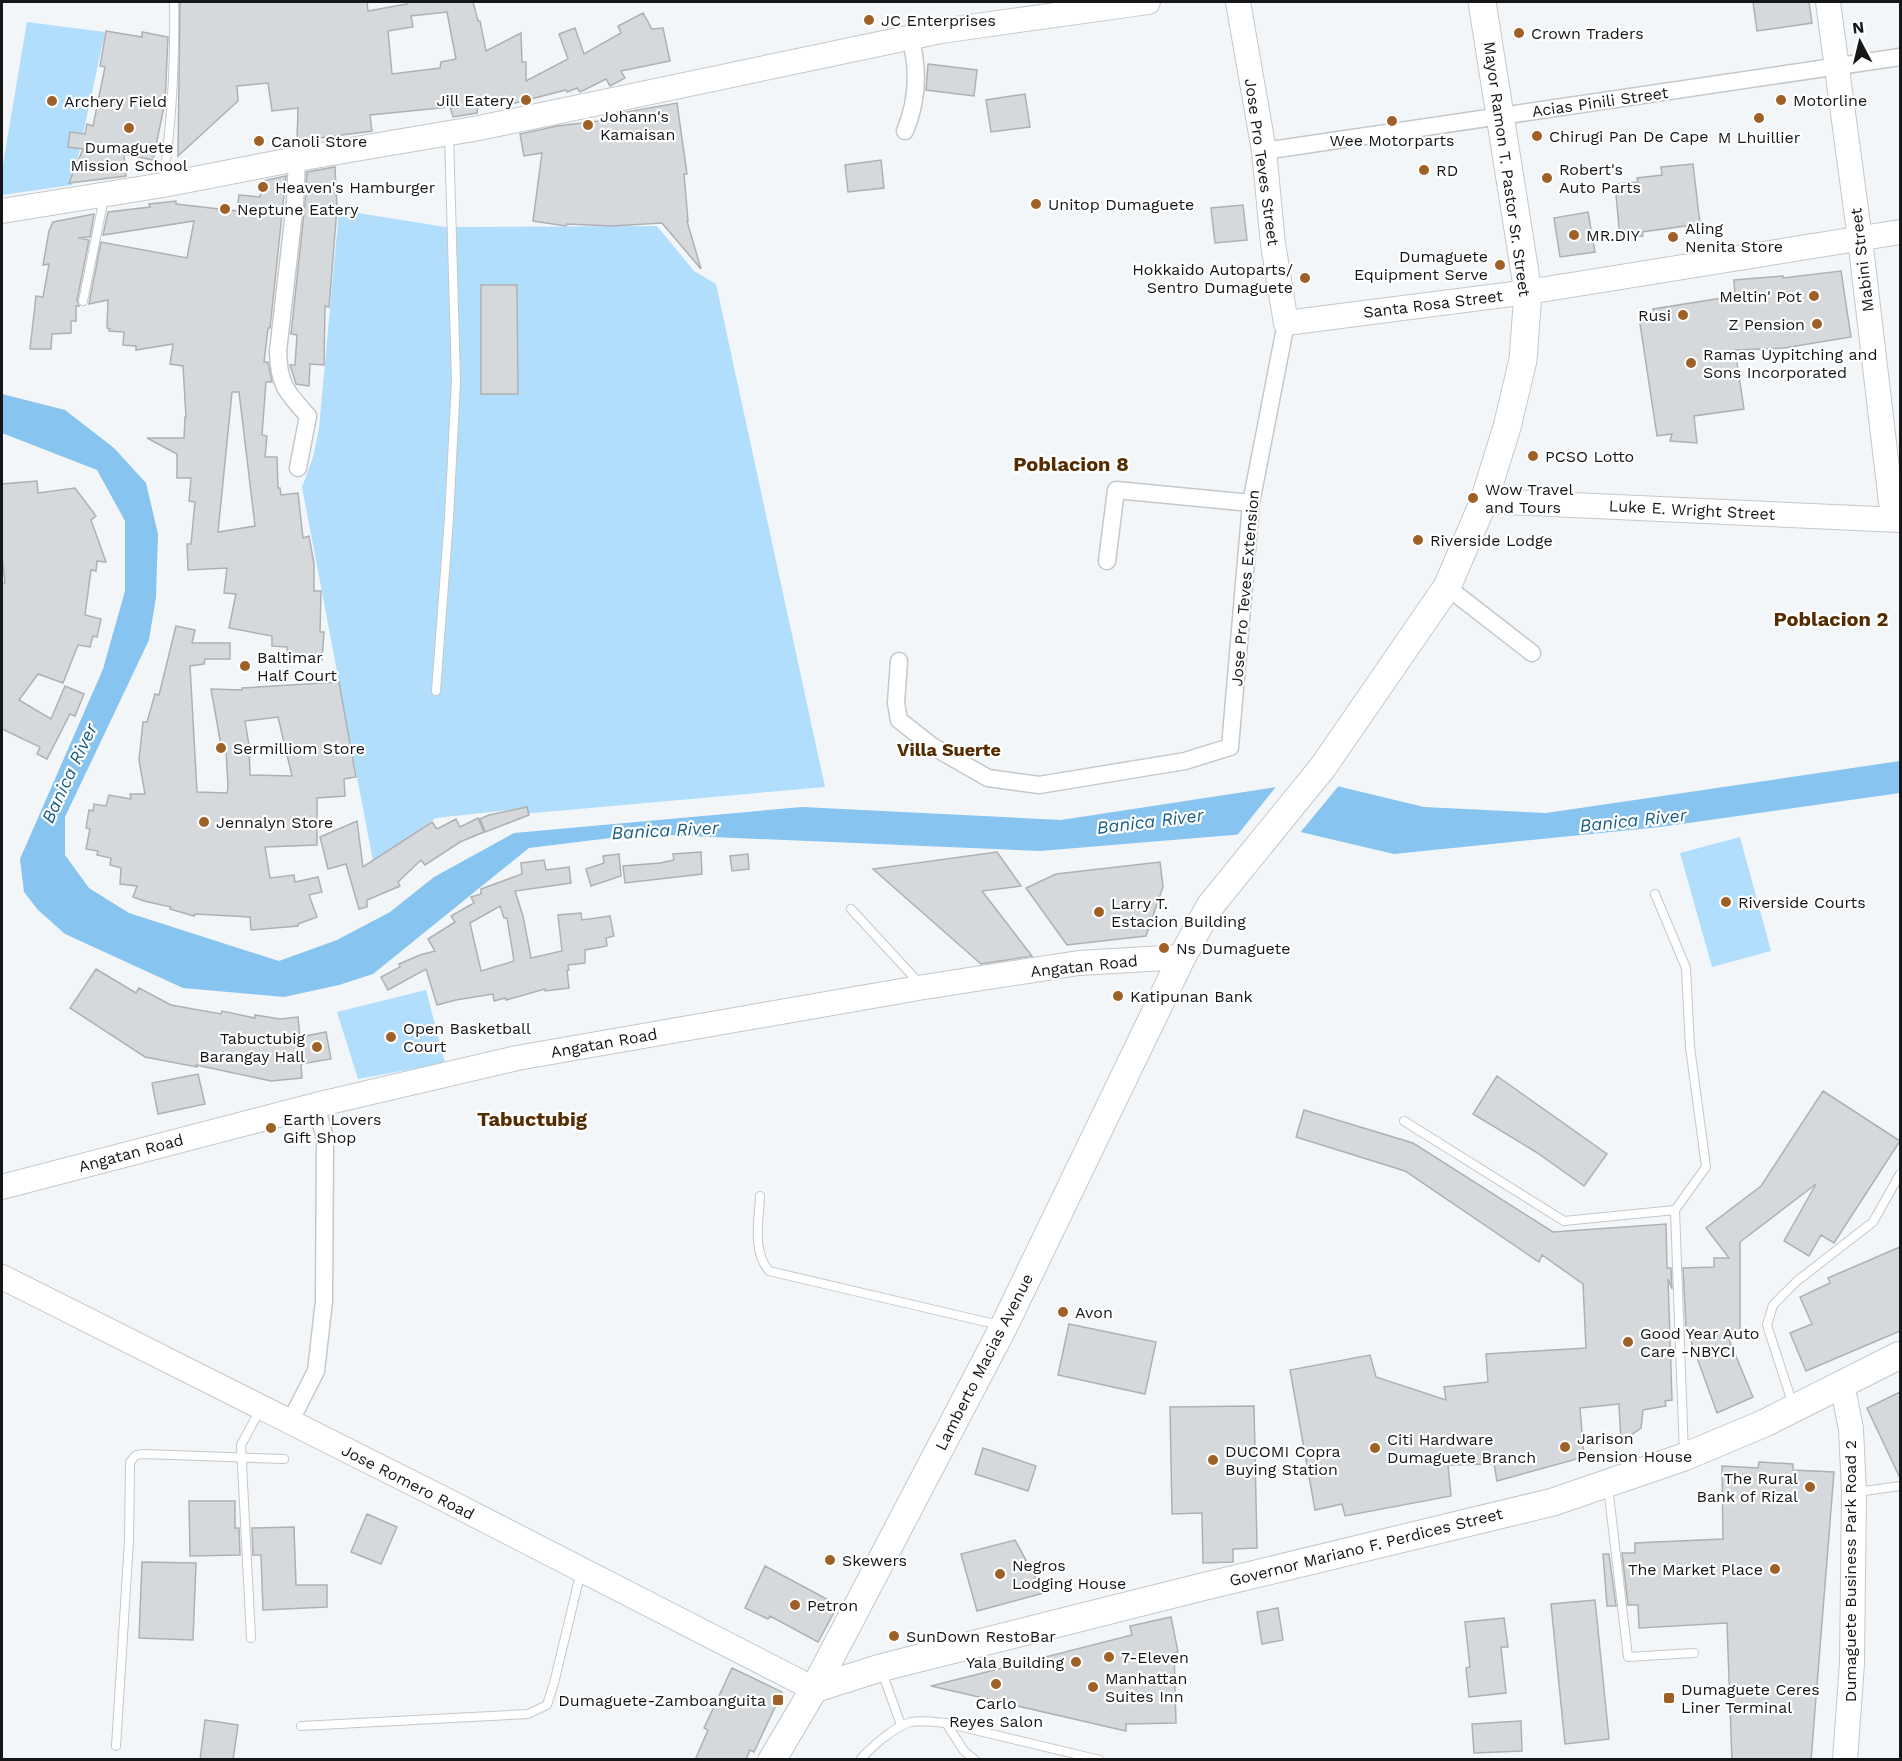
<svg xmlns="http://www.w3.org/2000/svg" width="1902" height="1761" font-family="'Work Sans',sans-serif">
	<style>
		.green { fill: #b2defe }
		.water { fill: #87c4ef }
		.pier { fill: #f2f6f9 }
		.building { fill: #d5d9dc; stroke: #adb1b4; stroke-width: 1.5; fill-rule: evenodd }
		.lines { fill: none; stroke-linecap: round; stroke-linejoin: round }
		.lane-casing { stroke: #c4c8cb; stroke-width: 10 }
		.street-casing { stroke: #c4c8cb; stroke-width: 19 }
		.secondary-casing { stroke: #c4c8cb; stroke-width: 26 }
		.primary-casing { stroke: #c4c8cb; stroke-width: 29 }
		.lane { stroke: #fff; stroke-width: 8 }
		.street { stroke: #fff; stroke-width: 16 }
		.secondary { stroke: #fff; stroke-width: 24 }
		.primary { stroke: #fff; stroke-width: 27 }
		.poi-dot { fill: #9f6027; stroke: #fff; stroke-width: 2 }
		.labels { text-anchor: middle; dominant-baseline: central; stroke-width: 4.5; stroke-linejoin: round; paint-order: stroke }
		.poi-label { font-size: 16px; fill: #151617; stroke: #fff; text-anchor: start }
		.street-label { font-size: 16px; fill: #151617; stroke: #fff }
		.neighbourhood-label { font-size: 18px; font-weight: bold; fill: #552c00; stroke: #fff }
		.water-label { font-size: 18px; font-style: italic; fill: #175e86; stroke: #fff }
		.quarter-label { font-size: 20px; font-weight: bold; fill: #552c00; stroke: #fff }
	</style>
	<rect width="100%" height="100%" fill="#f2f6f9"/>
	<path class="green" d="M27,22L105,32L72,185L2,195V170Z
		M339,210L445,227L657,226L694,271L716,284L825,787L511,815L509,810L436,818L373,861L302,487L313,457L319,428Z
		M1740,837L1771,951L1712,967L1680,853Z
		M426,990L445,1063L358,1079L337,1012Z"/>
	<path class="water" d="M2,394L65,410L114,448L146,483L158,534L156,597L149,640L65,817V855L89,888L129,913L279,961L337,940L390,912L434,877L514,833L802,807L1061,820L1316,781L1424,807L1546,813L1900,761V793L1660,827L1394,854L1292,830L1040,851L643,834L529,848L373,974L339,985L284,997L183,988L65,934L38,910L24,892L20,859L103,669L125,591V521L97,470L2,433Z"/>
	<path class="pier" d="M1316,778L1341,783L1299,834L1292,833L1235,838L1279,783Z"/>
	<path class="building" d="M180,2H367L368,11L407,4L406,2H473L478,21H480L486,51L521,33L522,62H526V81L568,59L559,34L575,28L584,54L621,33L618,26L643,13L652,29L663,28L670,61L621,71L625,78L610,86L606,79L580,92L577,88L567,92L566,90L511,104L510,100L478,103L477,113L453,117L450,107L370,115L372,131L297,141L298,108L272,111L268,83L237,86L238,101L178,156ZM447,12L456,59L441,62L440,68L392,74L388,31L413,27L411,16Z
		M1753,2H1809L1812,23L1757,31Z
		M106,31L142,37V32L168,37L165,102L153,160L124,154L126,176L69,183L83,149L68,147L70,132L85,134L87,124L93,126L105,67L100,66Z
		M928,64L977,70L974,96L926,90Z
		M1025,94L1030,127L991,132L986,100Z
		M677,103L687,174H684L688,221H687L701,269L662,223L612,226L567,224L566,226L533,221L542,153L524,156L520,134L557,126L616,119L615,114Z
		M881,160L884,188L848,192L845,165Z
		M1693,164L1700,224L1642,232L1643,236L1620,238L1615,184L1638,182L1637,178L1662,175L1661,167Z
		M335,167L337,208L329,307L325,306L324,365L310,364L309,386L296,384L290,365H295L297,335L291,334L305,204L307,172Z
		M286,176L270,328H268L264,362H268L272,382H266L262,435L267,436L265,457H277L278,488H280L281,495L298,493L303,538L309,536L314,564V591H321L320,632H324L322,660H288L287,647L272,646V636L229,628L236,594L224,593L227,568L188,570L187,544H191L195,502L189,501L191,478H177V454L147,438H184L185,417H186L183,366L170,364L173,344L136,350V346L123,345L124,332L109,331L110,329L107,328L108,300L89,304L101,242L187,258L194,221L103,235L108,212L150,207L149,204L176,201V204L237,211L239,195L260,197L262,181ZM232,392H239L255,526L218,532Z
		M1243,205L1247,240L1215,243L1211,208Z
		M1588,212L1595,252L1560,257L1554,218Z
		M94,214L90,237L78,238L89,240L77,300L79,306H76V321H71V333L52,334L51,349H30L36,296L43,297L49,264L43,265L49,231L53,222Z
		M1841,271L1851,337L1784,348L1735,350L1744,409L1694,416L1697,443L1670,441L1672,434L1657,436L1639,317L1653,315V309L1735,296L1734,280L1783,276V278Z
		M481,285H517L518,394H481Z
		M37,481L38,493L75,488L96,516L91,520L106,562L97,561L96,571L91,570L85,615L101,619L97,637L93,636L90,647L78,645L63,683L38,674L19,700L51,719L65,686L84,694L75,716L70,714L47,759L37,754L40,747L2,729V583H5L2,556V484Z
		M176,626L195,630L192,643H230V659H205L204,664L190,666L197,792L227,793L228,787L226,750L222,751L211,689L242,690V688L339,682L356,777L344,779L345,796L317,798V845L265,847L270,878L294,875L295,882L318,877L322,892L309,895L317,917L298,924V926L251,930L250,917L195,914L194,916L170,909L171,907L144,901L133,897L137,886L120,884L121,868L110,865L111,858L97,855L98,851L86,849L90,829L86,828L89,810L93,811L94,804L106,806L109,795L131,799L130,794H145L139,760L143,722H147L155,694L159,695ZM278,717L292,776L250,775L249,745L245,721Z
		M527,807L529,815L485,832L480,819L489,815Z
		M478,818L484,832L460,842L425,865L421,860L398,882L400,886L367,900V907L359,909L346,864L328,869L320,837L357,821L363,867L432,822L437,829L456,819L460,827Z
		M701,852L702,874L625,883L623,866L660,863L674,860L673,854Z
		M997,852L1021,886L982,891L1032,956L981,964L873,869Z
		M619,854L621,876L591,886L586,869L604,863L603,856Z
		M748,854L749,869L732,871L730,856Z
		M544,860L546,870L569,867L571,883L515,891L523,916L531,958L562,951L558,915L581,913L582,920L610,916L614,936L606,938L607,946L585,950V963L568,965L569,970H567L569,988L545,991V989L506,1000L505,998L494,1001L493,994L456,1000L437,1005L426,969L388,990L381,977L400,967L399,964L420,955L435,951L428,939L455,922L451,916L474,903L471,897L481,894V889L522,874L521,863ZM500,906L504,918H507L514,961L481,971L470,923Z
		M1160,862L1163,887L1146,936L1067,945L1026,888L1056,874Z
		M96,969L136,993L139,988L171,1005L221,1014L222,1011L255,1018V1015L280,1019L298,1017L300,1037L326,1032L331,1059L301,1064L302,1078L271,1081L196,1065L197,1067L145,1057L70,1008Z
		M198,1074L205,1104L158,1114L152,1083Z
		M1497,1076L1607,1154L1584,1186L1536,1152L1473,1114Z
		M1823,1091L1900,1141L1834,1243L1821,1235L1809,1256L1784,1241L1816,1184L1740,1242V1330H1725L1753,1397L1717,1413L1686,1327L1683,1268L1714,1267V1258H1729L1706,1228L1761,1186Z
		M1304,1110L1413,1143L1553,1232L1666,1224L1667,1268H1671L1672,1289L1668,1279L1672,1400L1665,1401L1666,1406L1643,1410L1641,1428L1621,1442L1619,1404L1580,1408L1584,1457L1497,1481L1494,1464L1448,1465L1451,1496L1345,1516L1342,1504L1315,1510L1290,1370L1370,1355L1376,1377L1446,1400L1444,1387L1488,1382L1486,1354L1586,1348L1583,1284L1542,1255L1539,1262L1405,1171L1296,1137Z
		M1900,1247V1331L1806,1371L1790,1333L1812,1324L1800,1297L1830,1283L1828,1278Z
		M1069,1324L1156,1342L1145,1394L1058,1375Z
		M1900,1392V1478L1867,1408Z
		M1254,1406L1257,1548L1233,1549V1562L1203,1563L1202,1513L1172,1514L1170,1407Z
		M983,1448L1036,1466L1028,1491L975,1474Z
		M1759,1462L1793,1464V1470L1834,1472L1811,1760H1732L1727,1623L1639,1628L1638,1605H1628L1622,1553H1635V1543L1723,1539L1722,1466L1758,1468Z
		M189,1501H235V1528H239L240,1555L190,1556Z
		M367,1514L397,1527L381,1564L351,1552Z
		M294,1527L296,1585H327V1607L263,1610L261,1555H253L252,1528Z
		M1015,1540L1044,1593L977,1611L961,1554Z
		M1603,1554H1609L1616,1606H1607Z
		M142,1562L196,1563L193,1640L139,1638Z
		M765,1566L838,1605L818,1642L770,1616L768,1619L745,1608Z
		M1595,1600L1609,1739L1565,1744L1551,1604Z
		M1278,1608L1283,1640L1262,1644L1257,1612Z
		M1171,1617L1178,1652L1174,1653L1176,1723L1126,1724V1731L931,1686L1132,1635L1130,1626Z
		M1504,1618L1508,1647H1501L1506,1693L1469,1697L1466,1668L1470,1667L1465,1622Z
		M732,1668L782,1692L754,1752L750,1750L746,1760H695L708,1730L704,1728Z
		M205,1720L238,1725L233,1760H200Z
		M1521,1721L1522,1751L1474,1753L1472,1724Z"/>
	<g class="lines">
		<defs>
			<path id="lane" d="M163,183C172,123 175,62 174,2
				M83,301L104,198
				M436,691L449,518L456,381L449,134
				M1655,894L1686,968L1690,1047L1706,1167L1675,1210L1684,1454
				M851,909L921,985
				M1404,1121L1564,1221L1675,1210
				M760,1196C759,1221 752,1251 769,1271L999,1325
				M1793,1405L1767,1325L1773,1305L1797,1281L1873,1222L1900,1174
				M1608,1487L1628,1657L1694,1653
				M1857,1492L1900,1486
				M251,1638L241,1445L261,1408
				M882,1672L901,1725
				M946,1723L964,1751L975,1760
				M301,1726L528,1714L547,1705L554,1683L581,1571
				M116,1746L129,1541L130,1462L136,1455L144,1454L284,1459
				M860,1760C871,1747 895,1726 911,1722C922,1720 935,1722 946,1723L1100,1760"/>
			<path id="street" d="M905,131C918,100 919,69 910,37
				M1264,151L1900,57
				M297,159L295,203L278,351C279,386 286,391 308,416L298,468
				M1107,561L1116,490L1251,503
				M1447,587L1532,653
				M899,661L896,703L899,720L932,746L988,778L1039,785L1185,761L1230,747L1251,503L1286,323
				M290,1422L316,1371L324,1301L325,1138L316,1105"/>
			<path id="secondary" d="M1238,2L1264,151L1273,244L1286,323L1528,292L1900,232
				M1828,2L1860,239L1893,519
				M2,211L163,185L297,159L479,128L941,31L1148,2
				M1484,501L1900,520
				M2,1187L316,1105L517,1058L924,987L1079,963L1182,957
				M2,1277L440,1497L814,1689
				M1842,1384L1851,1429L1854,1492L1852,1663L1845,1760"/>
			<path id="primary" d="M814,1689L880,1668L1202,1587L1553,1502L1684,1457L1765,1423L1900,1355
				M772,1760L814,1689L1004,1326L1182,957L1210,906L1323,767L1447,587L1484,501L1507,427L1523,360L1528,292L1482,2"/>
		</defs>
		<use href="#lane" class="lane-casing"/>
		<use href="#street" class="street-casing"/>
		<use href="#secondary" class="secondary-casing"/>
		<use href="#primary" class="primary-casing"/>
		<use href="#lane" class="lane"/>
		<use href="#street" class="street"/>
		<use href="#secondary" class="secondary"/>
		<use href="#primary" class="primary"/>
	</g>
	<g class="poi-dot">
		<circle cx="869" cy="20" r="6"/>
		<circle cx="1519" cy="33" r="6"/>
		<circle cx="526" cy="100" r="6"/>
		<circle cx="1781" cy="100" r="6"/>
		<circle cx="52" cy="101" r="6"/>
		<circle cx="1759" cy="118" r="6"/>
		<circle cx="1392" cy="121" r="6"/>
		<circle cx="588" cy="125" r="6"/>
		<circle cx="129" cy="128" r="6"/>
		<circle cx="1537" cy="136" r="6"/>
		<circle cx="259" cy="141" r="6"/>
		<circle cx="1424" cy="170" r="6"/>
		<circle cx="1547" cy="178" r="6"/>
		<circle cx="263" cy="187" r="6"/>
		<circle cx="1036" cy="204" r="6"/>
		<circle cx="225" cy="209" r="6"/>
		<circle cx="1574" cy="235" r="6"/>
		<circle cx="1673" cy="237" r="6"/>
		<circle cx="1500" cy="265" r="6"/>
		<circle cx="1305" cy="278" r="6"/>
		<circle cx="1814" cy="296" r="6"/>
		<circle cx="1683" cy="315" r="6"/>
		<circle cx="1817" cy="324" r="6"/>
		<circle cx="1691" cy="363" r="6"/>
		<circle cx="1533" cy="456" r="6"/>
		<circle cx="1473" cy="498" r="6"/>
		<circle cx="1418" cy="540" r="6"/>
		<circle cx="245" cy="666" r="6"/>
		<circle cx="221" cy="748" r="6"/>
		<circle cx="204" cy="822" r="6"/>
		<circle cx="1726" cy="902" r="6"/>
		<circle cx="1099" cy="912" r="6"/>
		<circle cx="1164" cy="948" r="6"/>
		<circle cx="1118" cy="996" r="6"/>
		<circle cx="391" cy="1037" r="6"/>
		<circle cx="317" cy="1047" r="6"/>
		<circle cx="271" cy="1128" r="6"/>
		<circle cx="1063" cy="1312" r="6"/>
		<circle cx="1628" cy="1342" r="6"/>
		<circle cx="1565" cy="1447" r="6"/>
		<circle cx="1375" cy="1448" r="6"/>
		<circle cx="1213" cy="1460" r="6"/>
		<circle cx="1810" cy="1487" r="6"/>
		<circle cx="830" cy="1560" r="6"/>
		<circle cx="1775" cy="1569" r="6"/>
		<circle cx="1000" cy="1574" r="6"/>
		<circle cx="795" cy="1605" r="6"/>
		<circle cx="894" cy="1636" r="6"/>
		<circle cx="1109" cy="1657" r="6"/>
		<circle cx="1076" cy="1662" r="6"/>
		<circle cx="996" cy="1684" r="6"/>
		<circle cx="1093" cy="1687" r="6"/>
		<rect x="1663" y="1692" width="12" height="12" rx="3"/>
		<rect x="772" y="1694" width="12" height="12" rx="3"/>
	</g>
	<g class="labels">
		<g class="poi-label">
			<text x="881" y="20">JC Enterprises</text>
			<text x="1531" y="33">Crown Traders</text>
			<text x="514" y="100" text-anchor="end">Jill Eatery</text>
			<text x="1793" y="100">Motorline</text>
			<text x="64" y="101">Archery Field</text>
			<text x="600" y="116">Johann's<tspan x="600" dy="18">Kamaisan</tspan></text>
			<text x="1549" y="136">Chirugi Pan De Cape</text>
			<text x="1759" y="137" text-anchor="middle">M Lhuillier</text>
			<text x="1392" y="140" text-anchor="middle">Wee Motorparts</text>
			<text x="271" y="141">Canoli Store</text>
			<text x="129" y="147" text-anchor="middle">Dumaguete<tspan x="129" dy="18">Mission School</tspan></text>
			<text x="1559" y="169">Robert's<tspan x="1559" dy="18">Auto Parts</tspan></text>
			<text x="1436" y="170">RD</text>
			<text x="275" y="187">Heaven's Hamburger</text>
			<text x="1048" y="204">Unitop Dumaguete</text>
			<text x="237" y="209">Neptune Eatery</text>
			<text x="1685" y="228">Aling<tspan x="1685" dy="18">Nenita Store</tspan></text>
			<text x="1586" y="235">MR.DIY</text>
			<text x="1488" y="256" text-anchor="end">Dumaguete<tspan x="1488" dy="18">Equipment Serve</tspan></text>
			<text x="1293" y="269" text-anchor="end">Hokkaido Autoparts/<tspan x="1293" dy="18">Sentro Dumaguete</tspan></text>
			<text x="1802" y="296" text-anchor="end">Meltin' Pot</text>
			<text x="1671" y="315" text-anchor="end">Rusi</text>
			<text x="1805" y="324" text-anchor="end">Z Pension</text>
			<text x="1703" y="354">Ramas Uypitching and<tspan x="1703" dy="18">Sons Incorporated</tspan></text>
			<text x="1545" y="456">PCSO Lotto</text>
			<text x="1485" y="489">Wow Travel<tspan x="1485" dy="18">and Tours</tspan></text>
			<text x="1430" y="540">Riverside Lodge</text>
			<text x="257" y="657">Baltimar<tspan x="257" dy="18">Half Court</tspan></text>
			<text x="233" y="748">Sermilliom Store</text>
			<text x="216" y="822">Jennalyn Store</text>
			<text x="1738" y="902">Riverside Courts</text>
			<text x="1111" y="903">Larry T.<tspan x="1111" dy="18">Estacion Building</tspan></text>
			<text x="1176" y="948">Ns Dumaguete</text>
			<text x="1130" y="996">Katipunan Bank</text>
			<text x="403" y="1028">Open Basketball<tspan x="403" dy="18">Court</tspan></text>
			<text x="305" y="1038" text-anchor="end">Tabuctubig<tspan x="305" dy="18">Barangay Hall</tspan></text>
			<text x="283" y="1119">Earth Lovers<tspan x="283" dy="18">Gift Shop</tspan></text>
			<text x="1075" y="1312">Avon</text>
			<text x="1640" y="1333">Good Year Auto<tspan x="1640" dy="18">Care -NBYCI</tspan></text>
			<text x="1577" y="1438">Jarison<tspan x="1577" dy="18">Pension House</tspan></text>
			<text x="1387" y="1439">Citi Hardware<tspan x="1387" dy="18">Dumaguete Branch</tspan></text>
			<text x="1225" y="1451">DUCOMI Copra<tspan x="1225" dy="18">Buying Station</tspan></text>
			<text x="1798" y="1478" text-anchor="end">The Rural<tspan x="1798" dy="18">Bank of Rizal</tspan></text>
			<text x="842" y="1560">Skewers</text>
			<text x="1012" y="1565">Negros<tspan x="1012" dy="18">Lodging House</tspan></text>
			<text x="1763" y="1569" text-anchor="end">The Market Place</text>
			<text x="807" y="1605">Petron</text>
			<text x="906" y="1636">SunDown RestoBar</text>
			<text x="1121" y="1657">7-Eleven</text>
			<text x="1064" y="1662" text-anchor="end">Yala Building</text>
			<text x="1105" y="1678">Manhattan<tspan x="1105" dy="18">Suites Inn</tspan></text>
			<text x="1681" y="1689">Dumaguete Ceres<tspan x="1681" dy="18">Liner Terminal</tspan></text>
			<text x="766" y="1700" text-anchor="end">Dumaguete-Zamboanguita</text>
			<text x="996" y="1703" text-anchor="middle">Carlo<tspan x="996" dy="18">Reyes Salon</tspan></text>
		</g>
		<g class="street-label">
			<text transform="translate(1600 102) rotate(-8)">Acias Pinili Street</text>
			<text transform="translate(1262 162) rotate(82)">Jose Pro Teves Street</text>
			<text transform="translate(1507 169) rotate(82)">Mayor Ramon T. Pastor Sr. Street</text>
			<text transform="translate(1862 260) rotate(-97)">Mabini Street</text>
			<text transform="translate(1433 304) rotate(-7)">Santa Rosa Street</text>
			<text transform="translate(1692 510) rotate(3)">Luke E. Wright Street</text>
			<text transform="translate(1245 588) rotate(-85)">Jose Pro Teves Extension</text>
			<text transform="translate(1084 966) rotate(-6)">Angatan Road</text>
			<text transform="translate(604 1043) rotate(-10)">Angatan Road</text>
			<text transform="translate(131 1153) rotate(-15)">Angatan Road</text>
			<text transform="translate(984 1362) rotate(-63)">Lamberto Macias Avenue</text>
			<text transform="translate(408 1482) rotate(27)">Jose Romero Road</text>
			<text transform="translate(1366 1547) rotate(-14)">Governor Mariano F. Perdices Street</text>
			<text transform="translate(1850 1571) rotate(-90)">Dumaguete Business Park Road 2</text>
		</g>
		<g class="neighbourhood-label">
			<text x="949" y="749">Villa Suerte</text>
		</g>
		<g class="water-label">
			<text transform="translate(69 773) rotate(-65)">Banica River</text>
			<text transform="translate(1633 820) rotate(-6)">Banica River</text>
			<text transform="translate(1150 821) rotate(-7)">Banica River</text>
			<text transform="translate(665 830) rotate(-3)">Banica River</text>
		</g>
		<g class="quarter-label">
			<text x="1071" y="464">Poblacion 8</text>
			<text x="1831" y="619">Poblacion 2</text>
			<text x="532" y="1119">Tabuctubig</text>
		</g>
	</g>
	<rect width="1902" height="1761" fill="none" stroke="#151617" stroke-width="6"/>
	<g transform="translate(1860 42) rotate(353)" stroke="#ffffff" stroke-width="4.5" paint-order="stroke">
	<path d="M0-4.5L10 22L0 15L-10 22Z" fill="#151617"/>
	<text y="-9" font-size="16" font-weight="bold" text-anchor="middle" fill="#151617">N</text>
	</g>
</svg>
